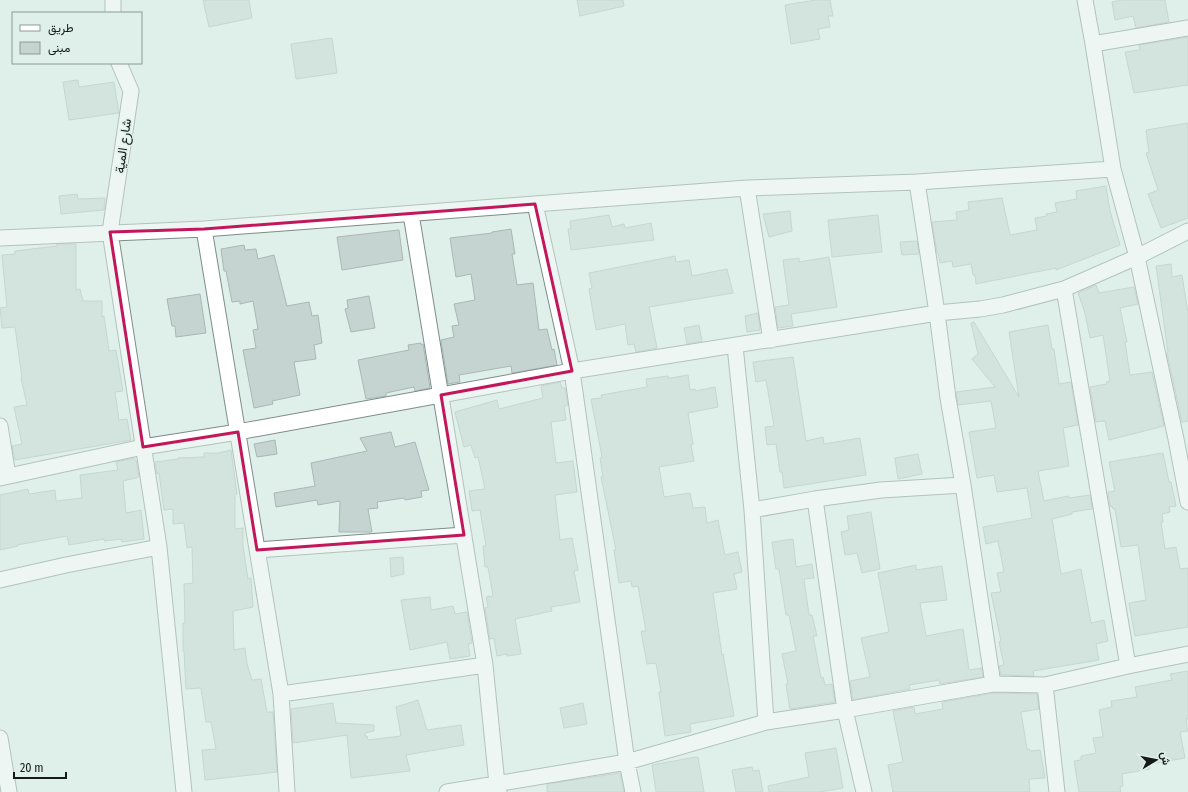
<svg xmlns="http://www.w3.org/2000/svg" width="1188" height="792" font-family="'Fira Sans Condensed',Vazirmatn,sans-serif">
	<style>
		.building { fill: #c5d4d0; stroke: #a9b8b4 }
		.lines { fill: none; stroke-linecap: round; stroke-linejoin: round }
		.street-casing { stroke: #7e8c89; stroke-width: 17 }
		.street { stroke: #fff; stroke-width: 15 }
		.marked { fill: none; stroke: #c2185b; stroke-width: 3; stroke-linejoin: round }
		.labels { text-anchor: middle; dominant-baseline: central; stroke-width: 3; stroke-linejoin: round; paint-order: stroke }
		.street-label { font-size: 13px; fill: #151a19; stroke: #dfefea }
	</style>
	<rect width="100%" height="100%" fill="#dfefea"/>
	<path class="building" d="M203,0H249L252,18L209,27Z
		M577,0H623L624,6L580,16Z
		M816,0H830L833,16H828L830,27L818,29L820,39L791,44L785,5Z
		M1122,0H1165L1169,22L1136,28L1133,16L1115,20L1112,2Z
		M1188,37V85L1134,93L1125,52L1140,50L1139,45Z
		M332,38L337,73L296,79L291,44Z
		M78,80L79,87L114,82L119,113L69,120L63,82Z
		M1188,123V218L1161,228L1148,194L1158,190L1146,153L1149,152L1146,130Z
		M1106,186L1110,211L1120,245L1056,270V268L976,284L975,275H973L971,264L953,267L952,261L940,263L938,253H937L932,222L957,220L956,212L969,210L968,202L1002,198L1010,235L1037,230L1035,218L1047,216L1046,214L1057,212L1055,203L1077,199L1076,191Z
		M77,194L78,199L105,198L104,210L61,214L59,196Z
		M790,211L792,231L769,237L763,214Z
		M609,215L612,227L624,224L625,228L651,223L654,240L571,250L568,229H571L570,221Z
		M878,215L882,252L832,257L828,220Z
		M511,229L515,254H512L517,285L533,283L539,330L547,329L552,350L554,349L557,365L512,373L511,366L459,375L460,382L448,384L441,340L454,337L452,326L459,325L454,304L475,300L471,274L456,277L450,238L492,233V232Z
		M399,230L403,260L342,270L337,237Z
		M917,241L919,254L902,255L900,242Z
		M57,244H76V290L80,289L83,301H102V317L104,316L109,351L116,350L123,391L115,392L119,420L127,419L131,440L15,460L12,446L22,444L14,407L27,405L21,378H22L15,327L2,328L0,308L7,307L2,255L15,254V251L57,246Z
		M244,245L245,250L256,249L258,259L274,255L287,306L309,302L312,316L318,315L322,343L314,345L316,359L294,362L300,395L272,401L273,404L254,408L243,350L256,348L253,330L258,329L253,301L240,304V301L232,302L226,271H224L221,249Z
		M675,256L676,262L689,260L692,276L727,269L733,293L649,307L657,348L636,352L634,344L628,345L625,324L596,330L589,289L592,288L589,273Z
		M829,257L837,307L791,314L793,326L778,328L775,307L789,305L783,260L799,258V262Z
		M1171,264L1172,277L1182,275L1188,313V421L1182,422L1167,353L1168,352L1156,266Z
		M1096,285L1099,293L1134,287L1138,304L1120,308L1127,342H1125L1130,375L1152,372L1164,426L1109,440L1105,421L1096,422L1090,387L1107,384L1106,382L1110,381L1103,335L1090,338L1085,313L1078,293Z
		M200,294L206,333L176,337L175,326H172L167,299Z
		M369,296L375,328L351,332L345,309L348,308L347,300Z
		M758,313L760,330L747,332L745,316Z
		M974,322L1019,397L1009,332L1048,325L1052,349H1054L1059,384L1071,382L1078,425L1063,428L1069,466L1038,471L1044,501L1068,496L1069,498L1090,495L1092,509L1072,512V514L1052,519L1061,574L1081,569L1091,623L1104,620L1108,641L1096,644L1099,660L1033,671L1034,676L1001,675L999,666L1004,665L999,642L1001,641L991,593L1001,592L997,573L1004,572L998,541L986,544L983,527L1032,518L1027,488L997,492L994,475L977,478L969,432L996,428L991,401L958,405L956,392L995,387L972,359L978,354L971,323Z
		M699,325L702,341L687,344L684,328Z
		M421,343V345L423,344L430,388L415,391L414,387L386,393V396L366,399L358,360L409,350L408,345Z
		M793,357L806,441L823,437L824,444L860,438L866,475L784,488L782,472H780L776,444L767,445L765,427L774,426L766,380L756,382L753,362Z
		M688,375L690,390L695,389L696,391L715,387L718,407L688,413L693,444L691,445L694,461L659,467L664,497L690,493L693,508L705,507L707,523L718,520L725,555L738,552L742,572L734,574L737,589L713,593L722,655L723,654L734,716L690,724L691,732L665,736L659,692H661L656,663L647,664L641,631H646L638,586L632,587L631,581L619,583L614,550H616L601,477H603L600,458L602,457L591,399L602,398L601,395L647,387L646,379L668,376V378H671Z
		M560,382L562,388H565L568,405L564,406L566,420L551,422L556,463L573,461L577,492L555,495L560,540L572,538L578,570L574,571L580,602L551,607L552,611L515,619L521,654L507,656V654L497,656L494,638L490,639L485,608L488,607L486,597L493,596L488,567H485L483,546H486L480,510L472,511L469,491L485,489L478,457L475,458L471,445L464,447L455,412L497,400L499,409L543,398L541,386Z
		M391,432L395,447L415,442L429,490L421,491L422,497L405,500L404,498L377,502L378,508L368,509L372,532H339L340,501L318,505L317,500L276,507L274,493L315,486L311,463L367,451L360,438Z
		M275,440L277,454L257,457L254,444Z
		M231,450L237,494H235V529L243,528V546L248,579L251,578L253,607L233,611L234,650L245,648L247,664L252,680L261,679L267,712H273L277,772L205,780L202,750L216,749L211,722H206L201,688L186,689L184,651H183V623H185L184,584L193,583L192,547L187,548L184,523L173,524V509L164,510L159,473L157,474L155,462L178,459V458L204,457V453H219Z
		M1163,453L1169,482H1171L1176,506L1169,507L1170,512L1162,514L1163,522H1161L1165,549L1176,547L1180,569L1188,568V627L1135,636L1129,603L1146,600L1138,545L1121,547L1115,509H1113L1112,506L1110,507L1108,492L1115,491L1109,462Z
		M918,454L922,474L898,479L895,458Z
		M134,458L135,460H136L139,477L123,481L126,513L141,510L144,539L122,542L121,539L104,541V539L69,545L67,536L17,545L18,546L0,550V495L28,489L29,494L55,490L56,501L82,498L80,475L118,470L116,462Z
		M871,512L880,569L862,573L857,553L845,555L841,532L849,530L847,516Z
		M793,539L796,567L812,564L814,578L804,579L809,615H812L817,636H813L821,678L823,677L825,685L832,684L835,702L790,709L786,684H788L782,654L796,651L789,615H786L779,569H776L772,542Z
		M403,557L404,574L391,577L390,558Z
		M916,565V570L942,566L947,600L920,603L926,636L963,629L969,670L982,668L983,677L940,684L939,680L909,685L910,689L853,700L850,681L870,677L861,638L889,632L878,573Z
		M430,597L431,610L453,606L455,614L467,612L472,643L468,644L470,656L450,659L447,642L410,650L401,600Z
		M1188,671V719H1186L1188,731L1180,732L1185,758L1149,764L1150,769L1122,774L1123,786L1120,787L1121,792H1079L1074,761L1081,760V756L1096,753L1093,738L1103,737L1099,710L1112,707L1111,701L1137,697L1135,687L1172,680L1170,674Z
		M994,693L1037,694L1039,709L1021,712L1027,749H1029L1030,751L1040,750L1045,778L1029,779L1030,792H893L888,765L903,762L893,711L914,707L915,714L943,709L942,702Z
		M418,700L427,730L461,725L464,745L406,755L410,771L351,778L347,735L293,743L291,709L333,703L336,723L374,725V731L365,733V736H367L368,740L401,736L396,707Z
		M583,703L587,724L564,728L560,708Z
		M836,748L843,788L820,792H769L768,786L809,777L805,753Z
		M696,757H698L704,792H656L652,765Z
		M752,767L753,771L759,770L763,792H736L732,770Z
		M620,773L624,792H547V784Z"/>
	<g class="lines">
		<defs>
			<path id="street" d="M113,0V13
				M1085,0L1093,44L1113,169L1137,257L1176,439L1188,502
				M1093,44L1188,28
				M119,63L131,91L110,232L159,547L184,792
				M917,182L937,313L948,398L963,485L993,684
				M747,188L771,340
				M535,204L572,371L627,762L633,792
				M411,214L485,665L497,784L499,792
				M204,229L281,694L287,792
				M0,238L204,229L747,188L917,182L1113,169
				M1064,289L1128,666
				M735,346L752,510L766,722
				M0,426L8,476
				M0,478L143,447L238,432L572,371L937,313L980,309L1003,305L1064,289L1137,257L1188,231
				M815,499L845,710L864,792
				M752,510L815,499L881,490L963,485
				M257,550L464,535
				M0,580L66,565L159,547
				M1045,685L1057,792
				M281,694L375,681L485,665
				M0,738L9,792
				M447,792L627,762L766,722L845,710L993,684L1045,685L1128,666L1188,654"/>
		</defs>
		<use href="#street" class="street-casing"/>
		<use href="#street" class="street"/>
	</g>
	<path d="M0 0H1188V792H0ZM535,204L572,371L441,395L464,535L257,550L238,432L143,447L110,232L204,229Z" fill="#dfefea" fill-opacity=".55" fill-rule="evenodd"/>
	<path class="marked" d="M535,204L572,371L441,395L464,535L257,550L238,432L143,447L110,232L204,229Z"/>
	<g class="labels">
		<g class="street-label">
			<text transform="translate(123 146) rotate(-82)">شارع المية</text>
		</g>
	</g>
	<rect x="12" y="12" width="130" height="52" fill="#dfefea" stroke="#8e9a96"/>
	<rect x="20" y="25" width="20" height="6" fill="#ffffff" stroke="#8e9a96"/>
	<text x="48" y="32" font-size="12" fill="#151a19">طريق</text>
	<rect x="20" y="42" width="20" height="12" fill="#c5d4d0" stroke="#8e9a96"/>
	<text x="48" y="52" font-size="12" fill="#151a19">مبنى</text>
	<g transform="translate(1156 760) rotate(80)" stroke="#dfefea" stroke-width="3" paint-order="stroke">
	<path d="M0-3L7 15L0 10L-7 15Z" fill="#151a19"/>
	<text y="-6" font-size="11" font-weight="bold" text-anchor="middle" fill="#151a19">ش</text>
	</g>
	<path d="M14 772v6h52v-6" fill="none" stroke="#151a19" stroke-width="2"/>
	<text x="20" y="772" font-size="12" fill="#151a19" stroke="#dfefea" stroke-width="3" paint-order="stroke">20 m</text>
</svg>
